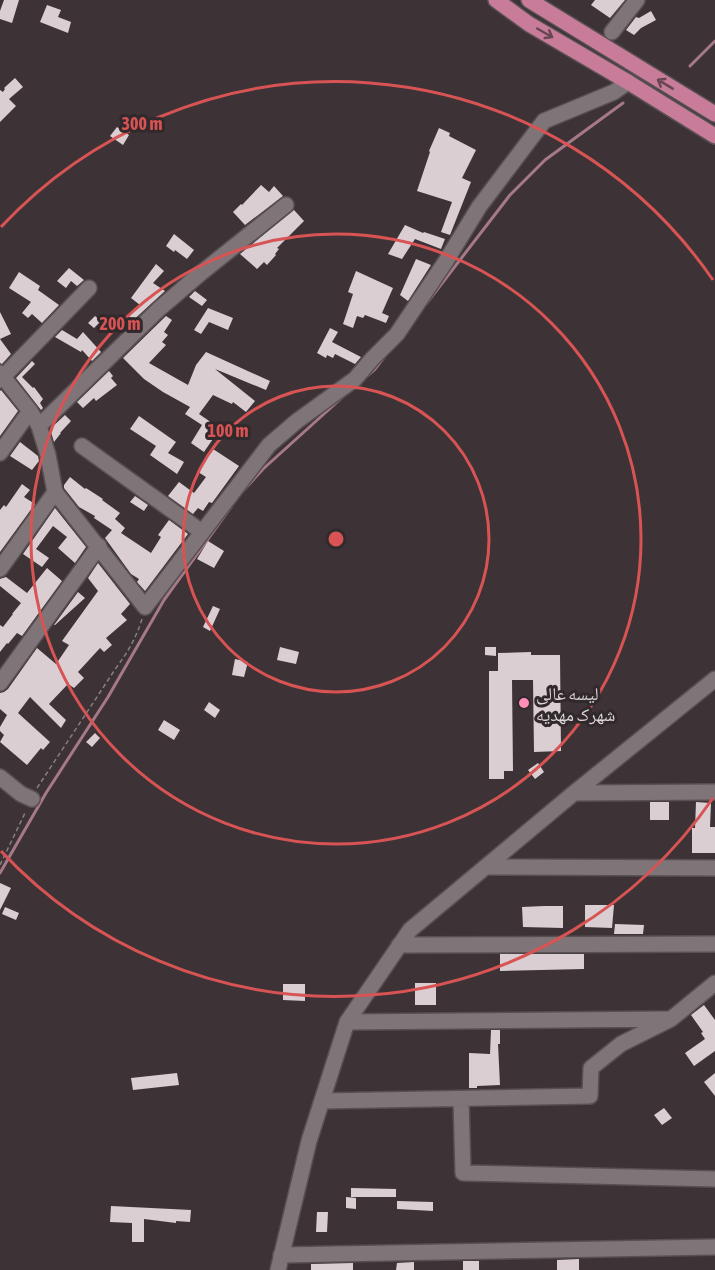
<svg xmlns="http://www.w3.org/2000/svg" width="715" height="1270" font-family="'Asap Condensed','Noto Naskh Arabic',sans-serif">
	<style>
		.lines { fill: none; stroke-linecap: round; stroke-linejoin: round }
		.stream { stroke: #a67988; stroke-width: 3 }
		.building { fill: #daced2 }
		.minor-casing { stroke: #574f52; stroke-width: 18 }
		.major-casing { stroke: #574f52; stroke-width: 18 }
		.path { stroke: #867e81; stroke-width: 1.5; stroke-dasharray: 4.5 3; stroke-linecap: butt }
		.minor { stroke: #7f7477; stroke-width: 15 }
		.major { stroke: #c87c99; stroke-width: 15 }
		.oneway { stroke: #664652 }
		.ring { fill: none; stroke: #d85454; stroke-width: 3 }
		.poi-dot { fill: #ff8eb9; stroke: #32292c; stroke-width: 2 }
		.labels { text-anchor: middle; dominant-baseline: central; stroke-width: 6; stroke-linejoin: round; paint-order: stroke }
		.poi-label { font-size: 18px; fill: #dcd6d8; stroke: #32292c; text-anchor: start }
		.centre { fill: #d85454; stroke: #32292c; stroke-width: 3 }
		.ring-label { font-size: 18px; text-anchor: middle; font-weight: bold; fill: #d85454; stroke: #32292c; stroke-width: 6; stroke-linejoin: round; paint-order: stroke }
	</style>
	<rect width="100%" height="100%" fill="#3d3336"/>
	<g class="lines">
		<path class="stream" d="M690,66L715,41
			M426,304L510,195L545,160L623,103
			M367,376L375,369L385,356
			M242,492L263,469L346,394
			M0,873L46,793L108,697L164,600L231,507"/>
	</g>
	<path class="building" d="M4,0H19L12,23L0,19V11Z
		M595,0H625L610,18L591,5Z
		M47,5L61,10L58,17L71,22L68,33L40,22Z
		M651,11L656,20L641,28L634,35L626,30L636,17L639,18Z
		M15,78L23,87L9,99L16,106L0,122V90L3,92L5,89L4,88Z
		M117,127L129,135L123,145L110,136Z
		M439,128L450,133L449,136L476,150L462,178L471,182L450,235L441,232L452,202L417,191L430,152L429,151Z
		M261,185L269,192L274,186L283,196L245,225L233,212L241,204L242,205Z
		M294,210L304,221L277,248L279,249L275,254L276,255L267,265L264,262L257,269L240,254Z
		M405,225L423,233L424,232L445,239L441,249L415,239L402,259L388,254Z
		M174,234L194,250L187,259L175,250L174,252L166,246Z
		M416,259L431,265L408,301L400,295Z
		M156,264L164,271L153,283L165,291L128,325L124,321L140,305L131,298Z
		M69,268L84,280L77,286L71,281L66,288L57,281Z
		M356,271L393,288L382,313L389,316L386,323L365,315L363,318L357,316L353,328L343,324L353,294L348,292Z
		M19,272L40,286L38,290L59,305L42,323L32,314L28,318L22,313L31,302L9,288Z
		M195,291L207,300L202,306L189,297Z
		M208,308L233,318L228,330L209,322L201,334L194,330Z
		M0,312L11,334L0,339Z
		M95,316L101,321L94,328L88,323Z
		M166,316L172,320L164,332L168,335L162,342L166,345L149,363L188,385L196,365L206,352L270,381L266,390L215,369L255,401L246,412L233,402L232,404L213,395L199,414L215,425V426L219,430L204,452L191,443L202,425L185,414L190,407L163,392L144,379L123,358Z
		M330,328L338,332L332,342L361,357L355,364L335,354L333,358L327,355L326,358L317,353Z
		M62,330L77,339L83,332L101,352L92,361L82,350L81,352L55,337Z
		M0,339L11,354L2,364L0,363Z
		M32,361L35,364L22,377L33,388L34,387L43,399L40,403L43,408L41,410L16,378Z
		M109,371L113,376L111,378L117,385L96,401L94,398L83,408L77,402Z
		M1,390L18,411L0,436V391Z
		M65,415L71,421L60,433H61L54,442L50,429Z
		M139,416L176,442L168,453L184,462L177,474L150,455L156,446L130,429Z
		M20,442L38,456L39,461L32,470L10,456Z
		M213,449L239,466L212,503L209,502L203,511L198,508L193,514L168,496L179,482L194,493L206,477L198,472Z
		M70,477L85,489L86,488L103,499L102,500L120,513L115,519L125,528L121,533L151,553L161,537L158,535L169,520L188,534L145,591L137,582L139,579L131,574L105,538L112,530L94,518L95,516L79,507L64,488V485Z
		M22,484L30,490L24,497L35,504L0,552V510L4,505L6,507Z
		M135,496L148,505L144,511L130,502Z
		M55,508L86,547L75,563L58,548L67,537L53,526L36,549L49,558L42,567L23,554Z
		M208,541L224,551L214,568L197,559Z
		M98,563L130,604L121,614L127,620L106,638L112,645L104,652L100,648L78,672L84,678L74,688L68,684L49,704L66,720L61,728L30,697L18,713L50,742L43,750L41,748L27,765L0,742L4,735L0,731V727L7,715L0,709V693L4,692L8,689L37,648L56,664L69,645L62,641L98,591L88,578Z
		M47,568L62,581L22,636L17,633L8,644L7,643L0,652V625L3,627L13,614H12L21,603L0,586V579L6,577L27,593Z
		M78,592L85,598L55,625H54Z
		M213,606L220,609L210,631L203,627Z
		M280,647L299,652L296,664L277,660Z
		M485,647H496V656L485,655Z
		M531,652V655H560L561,751L534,752L533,680H512L513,771H504V779H489V671H498V653Z
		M235,659L248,662L244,677L232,675Z
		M209,702L220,710L215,718L204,710Z
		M164,720L180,730L174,740L158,730Z
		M95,733L100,738L92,747L86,742Z
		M538,763L544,772L535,779L528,770Z
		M650,802H669V820H650Z
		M696,802L711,803L710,827H715V853H692V828H695Z
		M0,883L11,888L0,910Z
		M585,905H614L612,928L585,927Z
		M544,906H563V928L523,927L522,907Z
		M5,907L19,913L16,920L2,914Z
		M615,924L644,925L643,934H614Z
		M500,954H584V969L500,971Z
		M415,983H436V1005H415Z
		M283,984H305V1001L283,1000Z
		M704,1005L715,1020V1051L694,1066L685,1053L705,1039L701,1033L703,1032L691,1015Z
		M491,1030H500V1044H498L500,1085L477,1086V1088H469V1053L490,1054Z
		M177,1073L179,1085L133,1090L131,1078Z
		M715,1073V1096L704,1082Z
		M664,1108L672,1118L662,1125L654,1115Z
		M351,1188L396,1189V1197H351Z
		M346,1197L356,1198V1209L346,1208Z
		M397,1201L433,1202V1211L397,1209Z
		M111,1206L191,1210L190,1222L176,1221V1223L144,1219V1242H132V1223L110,1222Z
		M317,1212H328L327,1232H316Z
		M579,1259V1270H557V1260Z
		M463,1261H479V1270H463Z
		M414,1262V1270H396L397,1263Z
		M353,1263V1270H311V1264Z"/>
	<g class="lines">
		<defs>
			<path id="minor" d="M612,32L637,0
				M0,373L30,411L39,426L48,455L55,492L145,607L269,445L297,421L355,379L372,359L397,334L446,261L479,207L544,121L614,92L628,82
				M0,380L89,288
				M39,426L159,309L201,273L286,205
				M82,446L202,532
				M0,453L30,411
				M0,569L55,492
				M0,683L99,546
				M0,777L21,794L32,799
				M574,793L715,792
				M485,867L715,868
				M399,945L715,944
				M347,1022L668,1019
				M461,1099L463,1173L715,1179
				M322,1101L590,1096L591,1068L621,1044L671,1019L715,983
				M281,1255L715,1247
				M278,1270L309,1141L347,1022L410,930L574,793L715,679"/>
			<path id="major" d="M496,0L529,24L628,82L715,136
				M529,0L715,114"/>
		</defs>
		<use href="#minor" class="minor-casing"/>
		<use href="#major" class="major-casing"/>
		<path class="path" d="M37,788L116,668C128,652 136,638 142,619
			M0,865L26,811"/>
		<use href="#minor" class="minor"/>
		<use href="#major" class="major"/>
	</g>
	<defs><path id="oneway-shaft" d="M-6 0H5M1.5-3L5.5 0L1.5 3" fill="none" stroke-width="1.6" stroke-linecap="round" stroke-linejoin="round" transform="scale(1.5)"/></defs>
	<g class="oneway">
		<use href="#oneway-shaft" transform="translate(545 33) rotate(30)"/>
		<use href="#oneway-shaft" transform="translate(665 84) rotate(-149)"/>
	</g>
	<g class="ring">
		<circle cx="336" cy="539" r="153"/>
		<circle cx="336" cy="539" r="305"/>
		<path d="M713 798A458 458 0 0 1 1 851M1 227A458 458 0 0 1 713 280"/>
	</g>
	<circle class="poi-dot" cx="524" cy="703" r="6"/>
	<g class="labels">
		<g class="poi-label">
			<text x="536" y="693">لیسه عالی<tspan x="536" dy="21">شهرک مهدیه</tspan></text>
		</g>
	</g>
	<circle cx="336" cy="539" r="9" class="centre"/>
	<g class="ring-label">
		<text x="142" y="130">300 m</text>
		<text x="120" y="330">200 m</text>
		<text x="228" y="437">100 m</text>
	</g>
</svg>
